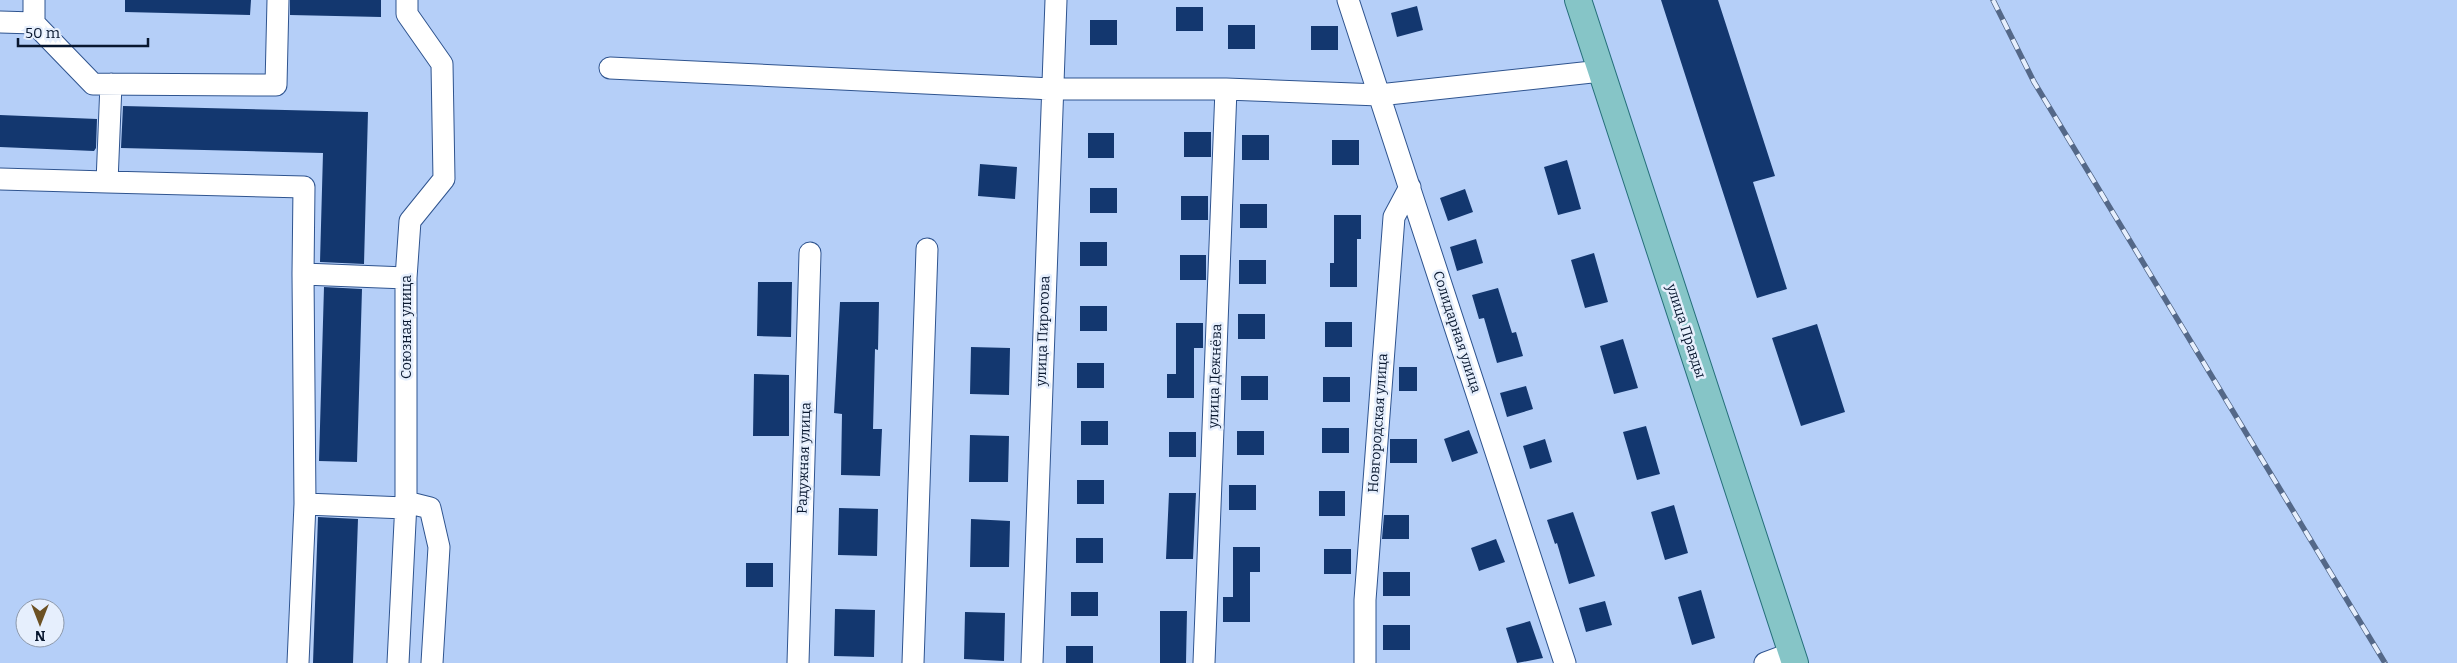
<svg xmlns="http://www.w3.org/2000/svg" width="2457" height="663" font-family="Bitter,serif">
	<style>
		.building { fill: #13376f }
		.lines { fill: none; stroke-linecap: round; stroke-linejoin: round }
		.minor-casing { stroke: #2f548f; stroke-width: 23 }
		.major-casing { stroke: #256f7a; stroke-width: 28 }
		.minor { stroke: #fff; stroke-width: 21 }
		.major { stroke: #86c5c7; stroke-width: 26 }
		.rail-casing { stroke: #546888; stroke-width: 5.5 }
		.rail { stroke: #e6effd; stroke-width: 4; stroke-dasharray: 11; stroke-linecap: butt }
		.labels { text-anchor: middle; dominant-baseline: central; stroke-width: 5; stroke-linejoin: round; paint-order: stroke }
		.street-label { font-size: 14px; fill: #08172f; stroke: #e6effd }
	</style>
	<rect width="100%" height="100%" fill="#b5cff8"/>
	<path class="building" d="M125,0H251L250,15L125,12Z
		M290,0H381V17L290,15Z
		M1661,0H1718L1775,176L1753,182L1787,289L1757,298Z
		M1417,6L1423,30L1397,37L1391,13Z
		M1176,7H1203V31H1176Z
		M1090,20H1117V45H1090Z
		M1228,25H1255V49H1228Z
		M1311,26H1338V50H1311Z
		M123,106L368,112L364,264L320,262L323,153L121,148Z
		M0,115L97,119L96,148L94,151L0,147Z
		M1184,132H1211V157H1184Z
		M1088,133H1114V158H1088Z
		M1242,135H1269V160H1242Z
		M1332,140H1359V165H1332Z
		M1567,160L1581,209L1558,215L1544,167Z
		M980,164L1017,167L1015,199L978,196Z
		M1090,188H1117V213H1090Z
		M1465,189L1473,212L1448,221L1440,198Z
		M1181,196H1208V220H1181Z
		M1240,204H1267V228H1240Z
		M1334,215H1361V239H1357V287H1330V263H1334Z
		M1476,239L1483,263L1457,271L1450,247Z
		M1080,242H1107V266H1080Z
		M1594,253L1608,302L1585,308L1571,260Z
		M1180,255H1206V280H1180Z
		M1239,260H1266V284H1239Z
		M758,282H792L791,337L757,336Z
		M324,287L362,289L357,462L319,461Z
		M1498,288L1512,333L1516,332L1523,356L1497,363L1484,318L1479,319L1472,295Z
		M840,302H879L878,350L875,349L873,429H882L880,476L841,475L842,414L834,413Z
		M1080,306H1107V331H1080Z
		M1238,314H1265V339H1238Z
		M1325,322H1352V347H1325Z
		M1176,323H1203V348H1194V398H1167V374H1176Z
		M1817,324L1845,412L1801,426L1772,338Z
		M1623,339L1638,388L1614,394L1600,346Z
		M971,347L1010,348L1009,395L970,394Z
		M1077,363H1104V388H1077Z
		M1399,367H1417V391H1399Z
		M754,374L789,375V436H753Z
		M1241,376H1268V400H1241Z
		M1323,377H1350V402H1323Z
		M1526,386L1533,409L1507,417L1500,393Z
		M1081,421H1108V445H1081Z
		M1646,426L1660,474L1637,480L1623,432Z
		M1322,428H1349V453H1322Z
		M1469,430L1478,453L1452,462L1444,439Z
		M1237,431H1264V455H1237Z
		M1169,432H1196V457H1169Z
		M970,435L1009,436L1008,482H969Z
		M1390,439H1417V463H1390Z
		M1545,439L1552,462L1530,469L1523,446Z
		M1077,480H1104V504H1077Z
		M1229,485H1256V510H1229Z
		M1319,491H1345V516H1319Z
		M1169,493H1196L1193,559H1166Z
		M1674,505L1688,553L1665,560L1651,512Z
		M839,508L878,509L877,556L838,555Z
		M1573,512L1595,576L1569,584L1557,543L1555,544L1547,520Z
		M1384,515H1409V539H1382Z
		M318,517L358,519L353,663H313Z
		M971,519L1010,521L1009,567H970Z
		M1076,538H1103V563H1076Z
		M1496,539L1505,562L1479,571L1471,548Z
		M1233,547H1260V572H1250V622H1223V597H1233Z
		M1324,549H1351V574H1324Z
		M746,563H773V587H746Z
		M1383,572H1410V596H1383Z
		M1701,590L1715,638L1692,645L1678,597Z
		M1071,592H1098V616H1071Z
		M1605,601L1612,625L1586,632L1579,608Z
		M835,609L875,610L874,657L834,656Z
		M1160,611H1187L1186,663H1160Z
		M965,612L1005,613L1004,661L964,659Z
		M1530,621L1543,658L1517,663L1506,628Z
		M1383,625H1410V650H1383Z
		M1066,646H1093V663H1066Z"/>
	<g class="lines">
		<defs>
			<path id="minor" d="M34,0V23
				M1348,0L1565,663
				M0,22L34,23L93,84L276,85L278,0
				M610,68L1052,89H1226L1379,95L1601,71
				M0,179L107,182L111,84
				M107,182L304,187L303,274L406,278
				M303,274L305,504L405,508
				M406,502L430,508L439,547L432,663
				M298,663L305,504
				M398,663L406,502V278L410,221L444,179L442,64L407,14V0
				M798,663L810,253
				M913,663L927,249
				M1032,663L1056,0
				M1204,663L1226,89
				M1365,663V600L1394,217L1410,187
				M1765,663L1792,653"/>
			<path id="major" d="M1578,0L1795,663"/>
		</defs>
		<use href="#minor" class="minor-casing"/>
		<use href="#major" class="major-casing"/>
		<use href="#minor" class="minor"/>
		<use href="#major" class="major"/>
		<defs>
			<path id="rail" d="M1993,0L2034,82L2385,663"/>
		</defs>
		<use href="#rail" class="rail-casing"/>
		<use href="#rail" class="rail"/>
	</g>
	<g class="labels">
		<g class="street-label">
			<text transform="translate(406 327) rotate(-90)">Союзная улица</text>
			<text transform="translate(1043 331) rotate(-88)">улица Пирогова</text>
			<text transform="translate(1686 331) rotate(72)">улица Правды</text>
			<text transform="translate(1457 332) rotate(72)">Солидарная улица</text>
			<text transform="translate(1215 376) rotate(-88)">улица Дежнёва</text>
			<text transform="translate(1378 423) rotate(-86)">Новгородская улица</text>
			<text transform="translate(804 458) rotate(-88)">Радужная улица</text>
		</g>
	</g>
	<g transform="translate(40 623) rotate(180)"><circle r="24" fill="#e6effd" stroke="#8d99ab"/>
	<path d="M0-4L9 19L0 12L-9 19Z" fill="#6c5123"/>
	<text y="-8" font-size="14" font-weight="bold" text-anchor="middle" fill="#08172f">N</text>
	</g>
	<path d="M18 38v8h130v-8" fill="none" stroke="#08172f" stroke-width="2.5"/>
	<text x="25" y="38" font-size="15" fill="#08172f" stroke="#e6effd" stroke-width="4" paint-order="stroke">50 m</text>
</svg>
